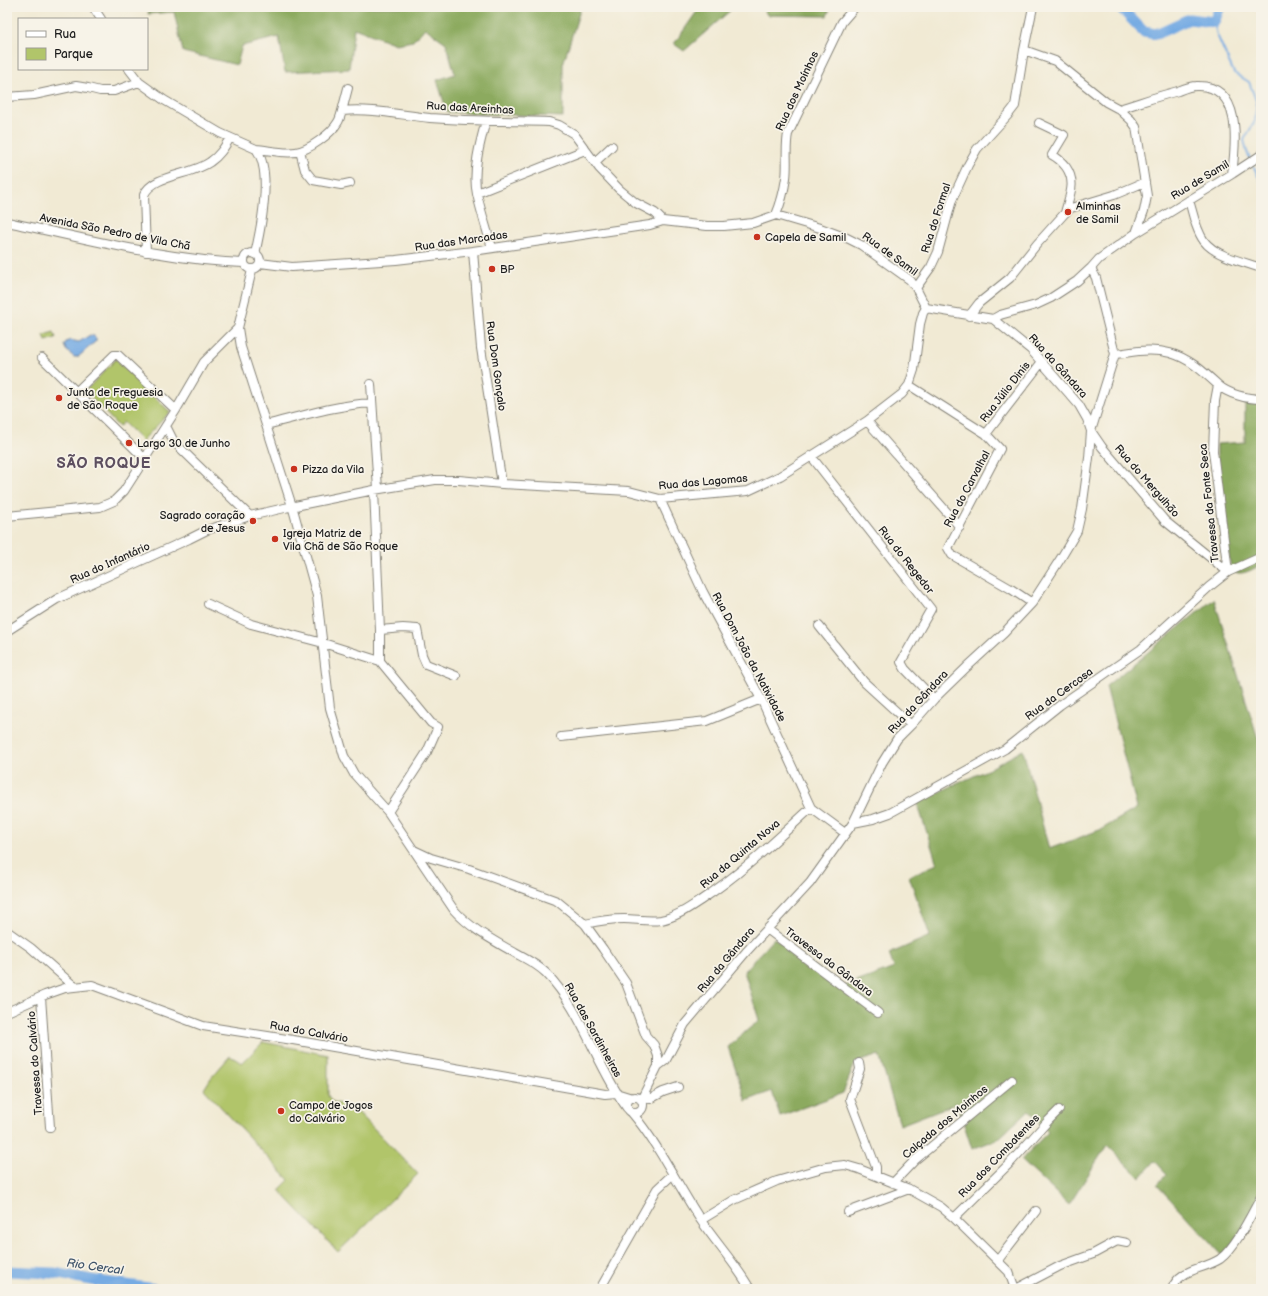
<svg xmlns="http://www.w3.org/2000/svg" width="1268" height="1296" font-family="'Balsamiq Sans',sans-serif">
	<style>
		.green { fill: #b1c56a; stroke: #667043 }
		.forest { fill: #8caa5e; stroke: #54633d }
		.water { fill: #76abe3; stroke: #496480 }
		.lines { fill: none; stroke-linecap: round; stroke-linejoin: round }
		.stream { stroke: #76abe3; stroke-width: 2 }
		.river { stroke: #76abe3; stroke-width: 11 }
		.minor-casing { stroke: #868378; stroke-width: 10 }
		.minor { stroke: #fff; stroke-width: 8 }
		.poi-dot { fill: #c8321e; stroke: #f7f3e8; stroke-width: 1.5 }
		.labels { text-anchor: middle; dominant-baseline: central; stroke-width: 3.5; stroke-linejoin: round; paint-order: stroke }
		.street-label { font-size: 11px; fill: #1c1c1c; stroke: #f7f3e8 }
		.poi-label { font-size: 11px; fill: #1c1c1c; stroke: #f7f3e8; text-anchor: start }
		.water-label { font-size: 12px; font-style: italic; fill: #40556c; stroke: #f7f3e8 }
		.district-label { font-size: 15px; font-weight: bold; letter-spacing: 1px; fill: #5d4f60; stroke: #f7f3e8 }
	</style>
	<rect width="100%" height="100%" fill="#f7f3e8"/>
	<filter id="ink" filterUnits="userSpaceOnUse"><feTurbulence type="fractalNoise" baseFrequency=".025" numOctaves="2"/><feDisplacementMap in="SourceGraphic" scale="8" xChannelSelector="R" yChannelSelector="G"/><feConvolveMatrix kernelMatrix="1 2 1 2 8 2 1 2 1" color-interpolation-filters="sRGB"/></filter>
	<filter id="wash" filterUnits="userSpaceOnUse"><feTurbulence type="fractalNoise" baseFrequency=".012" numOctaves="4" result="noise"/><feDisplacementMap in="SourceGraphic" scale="16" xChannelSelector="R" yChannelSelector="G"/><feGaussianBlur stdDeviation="0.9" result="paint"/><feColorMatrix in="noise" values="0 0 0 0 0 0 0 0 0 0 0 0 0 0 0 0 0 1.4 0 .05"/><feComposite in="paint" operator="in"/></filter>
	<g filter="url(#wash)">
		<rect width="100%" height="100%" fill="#f1ead4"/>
		<path class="green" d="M54,332L56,338L46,341L44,335Z
			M116,359L170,412L142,441L123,422L119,427L85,391Z
			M263,1042L328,1055V1096L333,1102L354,1108L418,1174L338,1252L279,1190L289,1180L204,1089L211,1078L230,1056L242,1063Z"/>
		<path class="forest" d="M149,7H581L563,64V117L447,112L437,80L455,74L446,43L425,28L413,41L396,44L354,28L349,69L285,72L279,37L242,46L237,65L183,52L174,12L148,14Z
			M700,7H733L732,9L684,51L674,44Z
			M763,7H831L827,16L767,15Z
			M1245,401L1261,404V565C1251,570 1241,577 1231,570L1217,464V444L1245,442Z
			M1214,599L1261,748V1204L1224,1257L1157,1185L1167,1174L1155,1161L1140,1178L1107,1145L1069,1205L1021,1160L1048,1132L1029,1110L998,1139L972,1149L957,1103L900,1125L879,1055L855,1063L843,1093L780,1116L772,1091L746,1101L728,1047L759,1020L744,971L774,938L843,987L894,968L889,954L930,936L909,876L937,864L917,802L987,770L1023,750L1049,849L1102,829L1137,808L1106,686Z"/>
		<path class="water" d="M90,335L94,336L96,338V341L78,357H74L66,350L64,345L66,342L70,340L79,342Z"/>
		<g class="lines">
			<path class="stream" d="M1214,22L1217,35L1234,73L1249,82L1257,103L1255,121L1244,140L1247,152L1250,159
				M1252,163L1261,182"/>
			<path class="river" d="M1120,7L1144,32L1156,34L1189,19L1214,22L1220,7
				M7,1271L54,1273L97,1281L156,1289"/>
		</g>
	</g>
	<g filter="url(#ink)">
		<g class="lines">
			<defs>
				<path id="minor" d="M93,7L101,19
					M1033,7L1024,50L1055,61L1106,102L1119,109
					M129,69L139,82L164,100L220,133L256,149C273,171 261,228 255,254
					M7,97L34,95L76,86L88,88L100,91H114L139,82
					M342,111L348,88
					M486,121C480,142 472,172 477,194C481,212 487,230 492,248
					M1039,123L1064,135L1052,155C1058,158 1062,162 1066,167C1077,183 1069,196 1065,213
					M256,149C269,150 283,154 296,152C309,150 331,134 338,122C340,119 341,114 342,111C372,108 400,115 430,118C470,121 510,121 549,122L559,125L574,134L599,168L619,189L636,203L655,213L663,221
					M300,151L305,170L313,180L341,185L350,183
					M595,162L612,146
					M477,193L585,150
					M1189,200C1193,214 1196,230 1204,241C1215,256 1244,262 1261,268
					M776,215C781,203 784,192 786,178C788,164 785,149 788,134L842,22L855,7
					M7,222C85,238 164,260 244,263
					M1136,233L1144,211L1147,196L1136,127L1131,120L1119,109C1139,103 1158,96 1178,91C1183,89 1190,86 1196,86C1243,84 1236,144 1232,174
					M473,251L481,348L502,484
					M146,252L144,195C153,174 191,176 210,162C219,156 224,148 230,138
					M244 261a8 8 0 1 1 16 0a8 8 0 1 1-16 0Z
					M260,263L292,267L396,260L473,251L650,225L663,221L707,226H724L753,223L776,215L820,228L847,238L861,245L910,280L916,288L926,308L993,319L1000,315L1036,305L1051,298L1077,281L1091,268L1099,259L1136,233L1232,174L1261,155
					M1091,268L1096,278L1115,354L1091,431L1102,447L1165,521L1228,572
					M916,288L931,267L938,252L952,200L968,165L977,149L1008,115L1015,106L1024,50
					M969,316L979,303L1010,278L1037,244L1065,213L1071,208L1114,195L1145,182
					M238,328L241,347L291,503
					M1115,354C1134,352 1151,348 1170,353C1189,358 1204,372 1218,385C1228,394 1247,399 1261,399
					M42,358L145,459
					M371,384L378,489
					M909,385L986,434L1000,449L948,548L952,555L1011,589L1032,603
					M1218,385L1215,401L1213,451L1228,572
					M77,391L114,355H118L176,410
					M867,421L960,527
					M266,425C302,416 336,405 372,403
					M166,426L174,442L250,516L289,507
					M986,434L1041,363
					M811,456L931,609L901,662L905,669L934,699
					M374,490L380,630
					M660,499L703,592L761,699L811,808L845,833
					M295,506L374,490L435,480H459L502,484L629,491L660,499L748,491L780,476L867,421L902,394L909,385L914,370L920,324L923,313L926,308
					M293,509L317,596L330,708L344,756L354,774L388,812L454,910C471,929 493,940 515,953C526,959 537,964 546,973C583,1011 596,1066 627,1108
					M7,516L100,507L114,501L124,491L176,410L204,362L238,328L252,270
					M208,604L251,624L323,643L380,661V630L403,628L417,629L422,655L426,664L456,676
					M819,626L864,682L911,725
					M7,631L57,599L189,539L207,530L250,516
					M380,661L431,723L438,727L427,752L388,812
					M561,737L707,721L761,699
					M853,823L873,819L890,813L1005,749L1060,705L1141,649L1209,587L1228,572L1261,557
					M414,850L431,858L469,869L557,901L585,924L603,949L626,983L646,1036L654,1045L658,1056V1066
					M585,924C598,921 611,919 624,919C636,919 649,922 661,920C676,917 689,908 701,900C741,874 776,840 811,808
					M767,929L878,1013
					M7,931L31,948L74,986
					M41,997L50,1127
					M7,1012L45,995L65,988L92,985L203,1026L293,1040L605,1094L616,1093L632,1098
					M859,1063L860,1069L850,1099L876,1167V1175
					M645,1094L650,1099L663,1092L678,1087
					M627 1105a8 8 0 1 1 16 0a8 8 0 1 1-16 0Z
					M641,1100L658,1066L666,1060L685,1024L746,952L810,883L853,823L882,763L897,739L911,725L934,699L967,667L1004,633L1032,603L1061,558L1077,531L1082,509L1089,458L1091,431L1087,419L1079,405L1031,350L993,319
					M632,1113C659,1145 677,1184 700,1219C716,1243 736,1264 750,1289
					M893,1183L915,1160L1012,1080
					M848,1212L909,1189
					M954,1218L1010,1163L1048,1121L1059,1110
					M701,1220L734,1200L777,1181L826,1167L845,1165L859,1169L909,1189L941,1207L954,1218L1009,1272L1015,1289
					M998,1260L1036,1211
					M600,1289L657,1189L673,1174
					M1016,1289L1060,1266L1093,1254L1117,1241L1127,1243
					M1172,1289C1180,1268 1203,1270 1220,1259C1236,1247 1251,1215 1261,1197"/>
			</defs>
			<use href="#minor" class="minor-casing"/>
			<use href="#minor" class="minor"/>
		</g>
	</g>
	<g class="poi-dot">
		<circle cx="1068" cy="212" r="4"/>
		<circle cx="757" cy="237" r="4"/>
		<circle cx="492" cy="269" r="4"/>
		<circle cx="59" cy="398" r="4"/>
		<circle cx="129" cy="443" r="4"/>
		<circle cx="294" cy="469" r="4"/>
		<circle cx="253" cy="521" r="4"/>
		<circle cx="275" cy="539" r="4"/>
		<circle cx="281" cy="1111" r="4"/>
	</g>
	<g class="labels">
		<g class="street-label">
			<text transform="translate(797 91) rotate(-65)">Rua dos Moínhos</text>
			<text transform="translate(470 108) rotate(3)">Rua das Areinhas</text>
			<text transform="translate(1200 180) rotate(-31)">Rua de Samil</text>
			<text transform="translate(936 218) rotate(-72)">Rua do Formal</text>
			<text transform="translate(115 232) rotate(11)">Avenida São Pedro de Vila Chã</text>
			<text transform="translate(461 241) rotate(-8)">Rua das Marcadas</text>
			<text transform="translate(890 254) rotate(36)">Rua de Samil</text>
			<text transform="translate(496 366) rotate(82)">Rua Dom Gonçalo</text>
			<text transform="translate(1058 366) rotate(48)">Rua da Gândara</text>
			<text transform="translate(1005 392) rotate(-52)">Rua Júlio Dinis</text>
			<text transform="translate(1147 481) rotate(49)">Rua do Mergulhão</text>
			<text transform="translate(703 482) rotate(-5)">Rua das Lagomas</text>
			<text transform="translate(967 489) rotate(-62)">Rua do Carvalhal</text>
			<text transform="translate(1209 503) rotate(-96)">Travessa da Fonte Seca</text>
			<text transform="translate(906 560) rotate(52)">Rua do Regedor</text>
			<text transform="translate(110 563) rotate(-24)">Rua do Infantário</text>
			<text transform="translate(749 657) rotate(62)">Rua Dom João da Natividade</text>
			<text transform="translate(1059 694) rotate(-36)">Rua da Cercosa</text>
			<text transform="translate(918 702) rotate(-47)">Rua da Gândara</text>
			<text transform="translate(740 854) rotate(-40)">Rua da Quinta Nova</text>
			<text transform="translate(726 960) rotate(-50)">Rua da Gândara</text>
			<text transform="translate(829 962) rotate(37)">Travessa da Gândara</text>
			<text transform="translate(593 1030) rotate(61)">Rua das Sardinheiras</text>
			<text transform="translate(309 1032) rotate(10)">Rua do Calvário</text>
			<text transform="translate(35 1063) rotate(-94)">Travessa do Calvário</text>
			<text transform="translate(945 1122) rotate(-40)">Calçada dos Moinhos</text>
			<text transform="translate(999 1156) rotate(-46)">Rua dos Combatentes</text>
		</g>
		<g class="poi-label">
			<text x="1076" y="206">Alminhas<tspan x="1076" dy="13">de Samil</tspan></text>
			<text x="765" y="237">Capela de Samil</text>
			<text x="500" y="269">BP</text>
			<text x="67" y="392">Junta de Freguesia<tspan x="67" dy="13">de São Roque</tspan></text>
			<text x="137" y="443">Largo 30 de Junho</text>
			<text x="302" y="469">Pizza da Vila</text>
			<text x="245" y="515" text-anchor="end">Sagrado coração<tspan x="245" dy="13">de Jesus</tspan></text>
			<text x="283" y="533">Igreja Matriz de<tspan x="283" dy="13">Vila Chã de São Roque</tspan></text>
			<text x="289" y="1105">Campo de Jogos<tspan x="289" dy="13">do Calvário</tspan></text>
		</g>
		<g class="water-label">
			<text transform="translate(95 1267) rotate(8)">Rio Cercal</text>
		</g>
		<g class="district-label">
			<text x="104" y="463">SÃO ROQUE</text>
		</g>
	</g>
	<rect width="1268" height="1296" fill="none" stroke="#f7f3e8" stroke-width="24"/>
	<rect x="18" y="18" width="130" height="52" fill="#f7f3e8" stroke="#9f9d96"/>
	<rect x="26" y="31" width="20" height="6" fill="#ffffff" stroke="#9f9d96"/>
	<text x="54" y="38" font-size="12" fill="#1c1c1c">Rua</text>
	<rect x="26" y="48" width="20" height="12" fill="#b1c56a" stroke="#9f9d96"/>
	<text x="54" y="58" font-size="12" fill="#1c1c1c">Parque</text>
</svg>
